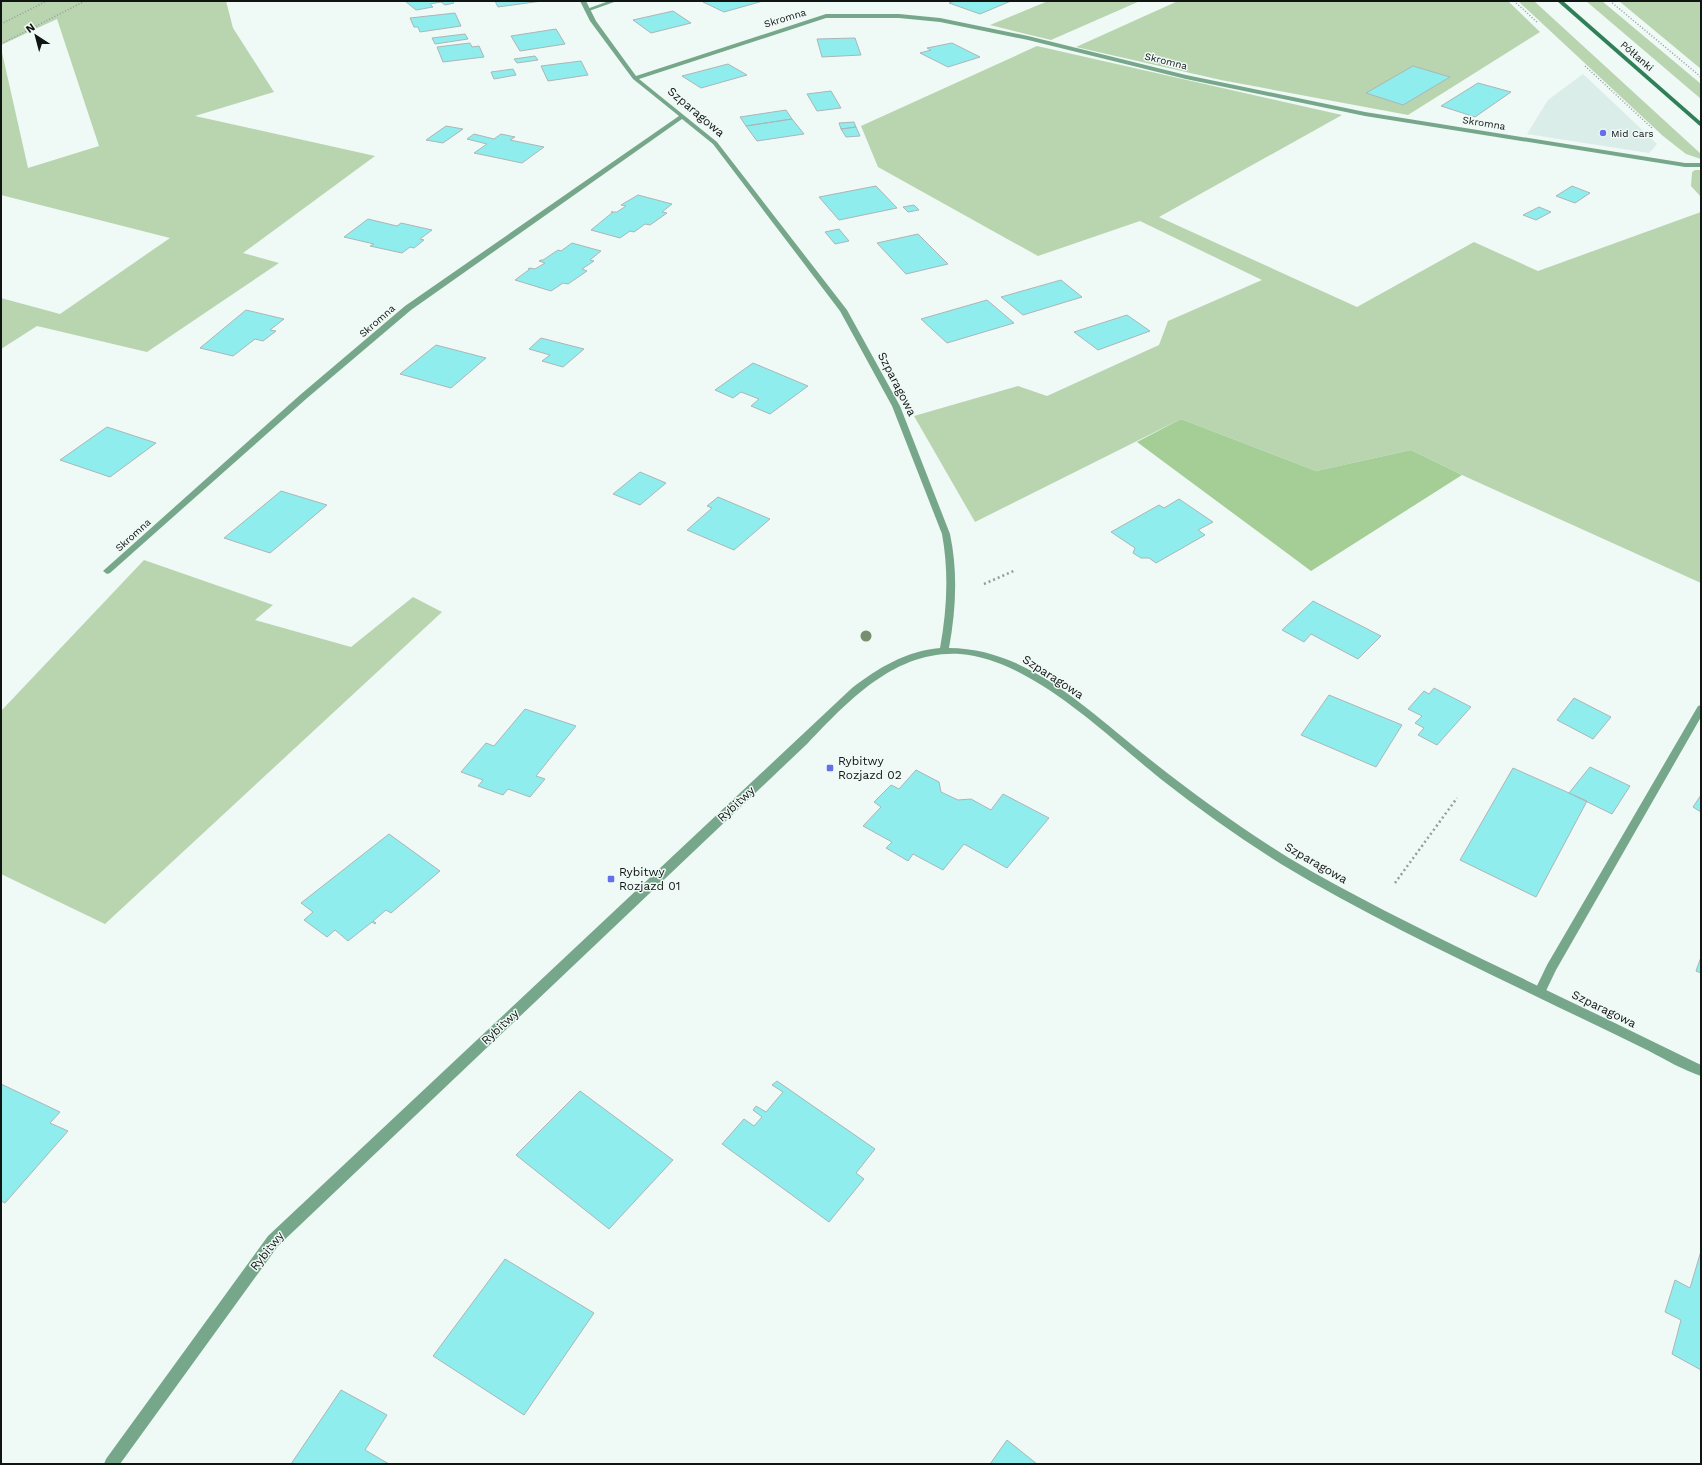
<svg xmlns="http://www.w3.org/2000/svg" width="1702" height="1465" font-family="'Work Sans',sans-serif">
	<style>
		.built { fill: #daede8 }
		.green { fill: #b9d5b0 }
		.forest { fill: #a4ce96 }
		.building { fill: #8fedee; stroke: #acb6b6 }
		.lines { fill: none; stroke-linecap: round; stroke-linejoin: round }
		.path-far1 { stroke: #959c9a; stroke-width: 1.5; stroke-dasharray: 1 2; stroke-linecap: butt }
		.path { stroke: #959c9a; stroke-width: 2.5; stroke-dasharray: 2 3; stroke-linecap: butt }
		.lane { fill: #77a78a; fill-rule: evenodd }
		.street { fill: #77a78a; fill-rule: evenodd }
		.secondary { fill: #307f56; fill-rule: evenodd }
		.tree { fill: #758f6f }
		.poi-dot { fill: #6470e9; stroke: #eff9f6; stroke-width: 1.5 }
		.labels { text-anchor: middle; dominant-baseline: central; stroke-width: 3; stroke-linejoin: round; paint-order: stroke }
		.far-street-label { font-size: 10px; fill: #101413; stroke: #eff9f6 }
		.far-poi-label { font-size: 10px; fill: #101413; stroke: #eff9f6; text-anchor: start }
		.street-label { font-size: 12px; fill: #101413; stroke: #eff9f6 }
		.poi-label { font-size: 12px; fill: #101413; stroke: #eff9f6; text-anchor: start }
	</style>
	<rect width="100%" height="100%" fill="#eff9f6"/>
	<path class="built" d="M1583,74L1657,144L1649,153L1527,134L1548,100Z"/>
	<path class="green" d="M1,1H226L233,28L274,92L195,116L375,156L243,253L279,263L147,352L37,326L1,349V298L60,314L170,238L1,195V48L28,168L99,146L57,19L1,45Z
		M1048,1H1140L1051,40L990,25Z
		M1178,1H1508L1540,32L1408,115L1221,80L1076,47Z
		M1518,1H1534L1701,154V159L1686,154L1663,136Z
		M1586,1H1602L1701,84V99Z
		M1619,1H1701V69Z
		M1037,46L1342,115L1159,217L1357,307L1474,242L1538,271L1701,212V583L1462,475L1411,450L1316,471L1181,419L975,522L914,416L1018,386L1047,396L1159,345L1168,321L1262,280L1140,221L1038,256L878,167L861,126Z
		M1695,170H1701V197L1691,186L1692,172Z
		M144,560L273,605L255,620L351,647L413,597L442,612L105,924L1,874V711Z"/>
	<path class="forest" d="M1181,419L1316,471L1411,450L1462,475L1311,571L1137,442Z"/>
	<path class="building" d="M405,1H452L454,3L445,5L441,2L430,4L433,7L416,10Z
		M495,1H542L498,7Z
		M707,1H763L724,12L703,2Z
		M955,1H1011L980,14L949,3Z
		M673,11L691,23L651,33L633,20Z
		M455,13L461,26L420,32L418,27H414L410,18Z
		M556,29L565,44L520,51L511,36Z
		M465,34L468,39L435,44L432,38Z
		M855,38L861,55L822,57L817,39Z
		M470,43L472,47L479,46L484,57L443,62L437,47Z
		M952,43L980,57L948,67L920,53L931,50L927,48Z
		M535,56L538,60L517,63L514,59Z
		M581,61L588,75L548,81L541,66Z
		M728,64L747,75L701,88L682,76Z
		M1413,66L1450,77L1403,105L1366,93Z
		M513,69L516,75L494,79L491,72Z
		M1478,83L1511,92L1475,117L1441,106Z
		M831,91L841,108L817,111L807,94Z
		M786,110L792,119L746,126L740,117Z
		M792,119L804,134L757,141L746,126Z
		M854,122L856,127L841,129L839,123Z
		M446,126L463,129L443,143L426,140Z
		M856,127L860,136L846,137L841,129Z
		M474,134L494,139L501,134L515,137L510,140L544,147L522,163L474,153L487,144L467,139Z
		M876,186L897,208L839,220L819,197Z
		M1572,186L1590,193L1575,203L1556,196Z
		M638,195L672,204L662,212L667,213L650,225L645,224L634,232L630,231L620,238L591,230L613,212H611H617L626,206L621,205Z
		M914,205L919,210L908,212L903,207Z
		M1539,207L1551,212L1536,220L1523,215Z
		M368,219L397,226L401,223L432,230L420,239L424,240L414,248L410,247L402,253L370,246L374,244L344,237Z
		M839,229L849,241L835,244L825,232Z
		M918,234L948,264L906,274L877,243Z
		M572,243L601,251L590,260L594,261L582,269L587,271L568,284L563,283L551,291L515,280L530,269H528L530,268L535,269L545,263L539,261L541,260H543L558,250L561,251Z
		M1061,280L1082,297L1023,315L1001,297Z
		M987,300L1014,323L947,343L921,319Z
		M246,310L284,319L270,330L276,331L263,341L255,339L233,356L200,348Z
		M1127,315L1150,331L1098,350L1074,332Z
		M541,338L584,349L563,367L542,361L550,355L529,349Z
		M436,345L486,358L451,388L400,374Z
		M753,363L808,386L770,414L751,406L759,399L741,392L733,398L715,390Z
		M107,427L156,443L110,477L60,460Z
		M640,472L666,483L640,505L613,494Z
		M281,491L327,505L270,553L224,538Z
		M718,497L770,519L734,550L687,530L712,508L707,506Z
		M1179,499L1213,522L1198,530L1205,535L1156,563L1149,558H1141L1133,553L1135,548L1111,532L1159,505L1164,508Z
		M1313,601L1381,636L1358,659L1311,634L1304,642L1282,630Z
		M1434,688L1471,707L1437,745L1418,735L1424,728L1415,723L1422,716L1408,709L1424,691L1429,694Z
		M1329,695L1402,725L1376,767L1301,735Z
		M1574,698L1611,717L1593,739L1557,720Z
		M525,709L576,726L536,776L545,779L530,797L508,789L503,795L478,786L483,780L461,772L486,743L494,746Z
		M1590,767L1630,786L1612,814L1569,793Z
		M1513,768L1587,801L1536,897L1460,860Z
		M916,770L939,782L941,792L958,800L971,799L991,810L1003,794L1049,818L1007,868L964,844L943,870L913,854L908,861L886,848L892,842L863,826L881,807L874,802L891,785L899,789Z
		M1701,795V812L1693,807Z
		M389,834L440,871L391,913L386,910L373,921L376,923L375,924L372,922L348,941L335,930L327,937L304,920L313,912L301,903Z
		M1701,957V973L1696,971Z
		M777,1081L875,1149L856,1173L864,1179L829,1222L722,1144L744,1119L754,1126L762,1117L753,1110L756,1106L766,1112L783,1092L772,1085Z
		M1,1084L60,1112L50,1123L68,1131L5,1203L1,1201Z
		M580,1091L673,1160L609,1229L516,1155Z
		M1701,1251V1370L1672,1354L1681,1320L1665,1312L1675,1280L1690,1288Z
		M505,1259L594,1313L524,1415L433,1356Z
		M341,1390L387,1415L365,1450L389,1464H291Z
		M1007,1440L1037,1464H990Z"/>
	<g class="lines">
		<path class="path-far1" d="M1514,1L1537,22
			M1610,1L1701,77
			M1,24L47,1
			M1,44L85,1
			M1585,66L1652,128"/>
		<path class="path" d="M984,584L1016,570
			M1395,883L1457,798"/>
		<path class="lane" d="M609,1H617L589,11L584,10Z
			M1701,705V717L1556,970L1544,995L1540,997L1536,995L1534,992L1547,965L1698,706Z"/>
		<path class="street" d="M580,1H586L596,21L636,76L826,14H899L940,18L1028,36L1186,75L1365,112L1685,163H1701V167H1685L1365,116L1186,79L1028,40L940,22L899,18H826L639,79L717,142L847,310L900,406L950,534C958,572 956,610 949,648C1023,648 1083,705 1137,749C1185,788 1236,825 1289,858C1351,895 1417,927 1482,959C1555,994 1628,1029 1701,1065V1076C1683,1070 1666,1060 1649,1051C1620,1037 1590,1022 1560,1008C1466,962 1370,918 1281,864C1240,838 1200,810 1162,780C1108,737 1031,659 960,654C896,650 849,700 808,743L278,1246L120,1464H104L106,1459L268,1236L852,688C878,668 906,651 940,648C947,610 949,572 942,534L892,406L840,311L713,144L682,119L411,310L306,399L110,573L107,574L103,571L300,395L405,306L679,116L633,79L590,21Z"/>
		<path class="secondary" d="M1557,1H1563L1701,122V127Z"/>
	</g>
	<circle class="tree" cx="866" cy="636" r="5.5"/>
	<g class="poi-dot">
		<circle cx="1603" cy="133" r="4"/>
		<rect x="826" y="764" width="8" height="8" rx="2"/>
		<rect x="607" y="875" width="8" height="8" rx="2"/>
	</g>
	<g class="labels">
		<g class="far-street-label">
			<text transform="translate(785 18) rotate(-17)">Skromna</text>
			<text transform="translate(1637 56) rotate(41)">Półłanki</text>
			<text transform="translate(1166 61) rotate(14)">Skromna</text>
			<text transform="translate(1484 123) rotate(9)">Skromna</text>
			<text transform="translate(377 321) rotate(-41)">Skromna</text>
			<text transform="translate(133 535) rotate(-42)">Skromna</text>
		</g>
		<g class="far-poi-label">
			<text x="1611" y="133">Mid Cars</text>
		</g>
		<g class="street-label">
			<text transform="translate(696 112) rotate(40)">Szparagowa</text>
			<text transform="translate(897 384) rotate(63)">Szparagowa</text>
			<text transform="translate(1053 677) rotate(33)">Szparagowa</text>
			<text transform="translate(736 804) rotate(-43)">Rybitwy</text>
			<text transform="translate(1316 863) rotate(30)">Szparagowa</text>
			<text transform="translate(1604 1009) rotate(26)">Szparagowa</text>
			<text transform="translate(500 1027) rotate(-43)">Rybitwy</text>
			<text transform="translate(267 1251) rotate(-51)">Rybitwy</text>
		</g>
		<g class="poi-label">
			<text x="838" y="761">Rybitwy<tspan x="838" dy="14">Rozjazd 02</tspan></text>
			<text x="619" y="872">Rybitwy<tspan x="619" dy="14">Rozjazd 01</tspan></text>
		</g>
	</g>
	<rect width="1702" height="1465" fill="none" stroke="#101413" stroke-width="4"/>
	<g transform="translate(36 36) rotate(324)" stroke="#eff9f6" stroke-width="3" paint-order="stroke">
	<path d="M0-3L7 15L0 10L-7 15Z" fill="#101413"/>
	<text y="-6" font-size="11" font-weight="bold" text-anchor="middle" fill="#101413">N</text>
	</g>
</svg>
